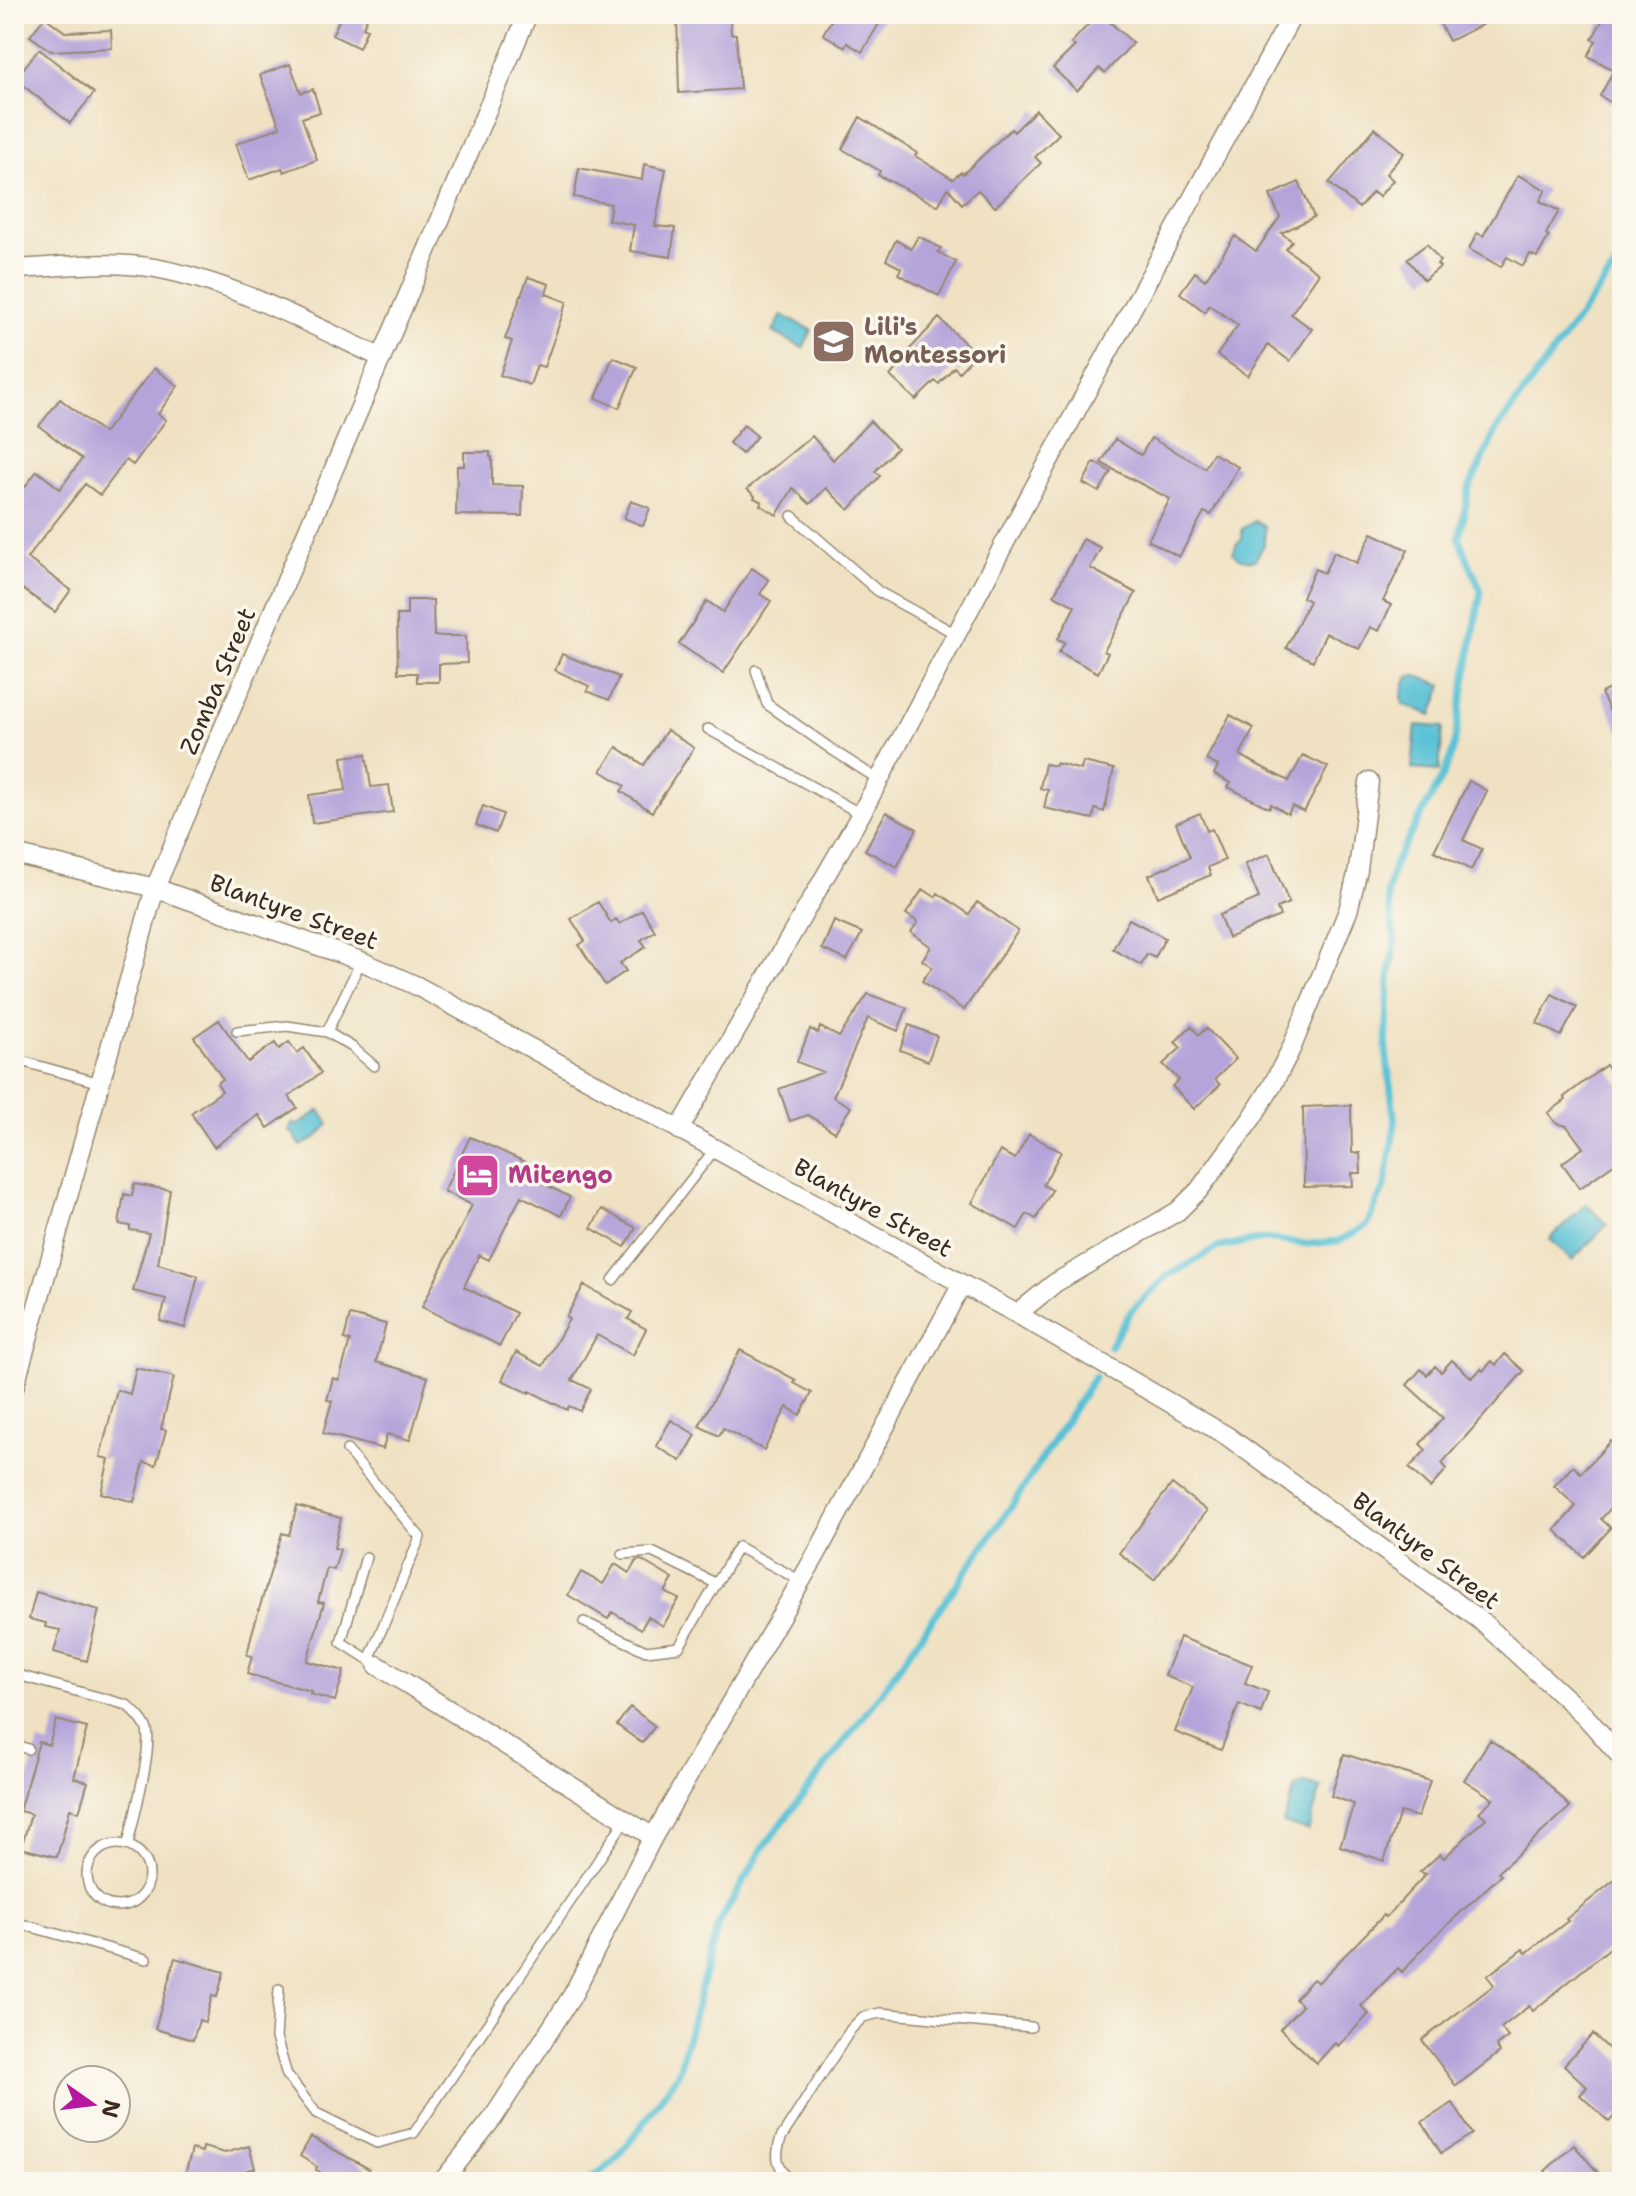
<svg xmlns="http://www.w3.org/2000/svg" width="1636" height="2196" font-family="'Shantell Sans',sans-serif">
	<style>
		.water { fill: #59c1d6; stroke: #4a767a; stroke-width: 2 }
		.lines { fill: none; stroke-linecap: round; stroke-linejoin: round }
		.stream { stroke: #59c1d6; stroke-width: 7 }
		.building { fill: #b5a4da }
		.service-casing { stroke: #958670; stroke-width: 12 }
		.minor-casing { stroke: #958670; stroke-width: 21 }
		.service { stroke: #fff; stroke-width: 9 }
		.minor { stroke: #fff; stroke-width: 18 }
		.labels { text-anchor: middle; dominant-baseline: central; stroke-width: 7; stroke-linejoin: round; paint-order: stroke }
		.education-label { font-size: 24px; font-weight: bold; fill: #785e54; stroke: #fbf7ec; text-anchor: start }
		.street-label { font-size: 24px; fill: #3b2a1e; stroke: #fbf7ec }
		.hotel-label { font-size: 24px; font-weight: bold; fill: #b23c85; stroke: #fbf7ec; text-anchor: start }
	</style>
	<rect width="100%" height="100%" fill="#fbf7ec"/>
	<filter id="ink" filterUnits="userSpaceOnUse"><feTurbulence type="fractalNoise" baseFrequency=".0125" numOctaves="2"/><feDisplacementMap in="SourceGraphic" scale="16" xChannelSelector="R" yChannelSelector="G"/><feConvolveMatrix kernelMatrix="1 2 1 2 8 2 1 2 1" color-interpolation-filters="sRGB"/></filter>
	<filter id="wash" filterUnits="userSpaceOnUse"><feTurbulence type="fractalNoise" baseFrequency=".006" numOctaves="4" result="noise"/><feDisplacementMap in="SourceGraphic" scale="32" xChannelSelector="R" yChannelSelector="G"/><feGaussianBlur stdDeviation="1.8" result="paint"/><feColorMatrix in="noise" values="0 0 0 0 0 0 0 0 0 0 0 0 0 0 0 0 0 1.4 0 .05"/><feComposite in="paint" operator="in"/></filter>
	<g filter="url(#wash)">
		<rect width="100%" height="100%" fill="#efe1c2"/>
		<path class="water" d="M782,315L812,330L803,348L773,332Z
			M1255,521L1265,526L1264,545L1255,560C1247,561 1238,560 1233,553L1237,543L1242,540V529Z
			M1414,675L1443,685L1432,715L1403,704C1401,694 1403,687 1407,678Z
			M1416,725L1443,727L1439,771L1412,769Z
			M320,1110L329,1124L316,1138L300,1146L293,1133L289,1132L292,1123L298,1125Z
			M1586,1204L1607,1225L1572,1260L1550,1239Z
			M1305,1783L1321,1788L1308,1831L1283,1823L1295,1788Z"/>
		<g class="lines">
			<path class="stream" d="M1110,1346L1131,1311L1166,1277L1219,1247L1264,1239L1307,1244L1339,1241L1367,1225L1385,1185L1395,1124L1386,1050L1389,978L1395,942L1387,893L1394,864L1442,778L1453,751L1481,591L1459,539L1469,488L1497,429L1622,258
				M585,2182L613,2163L638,2131L678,2074L718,1925L763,1848L876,1700L1013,1504L1094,1377"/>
		</g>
		<g id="blocks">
			<path class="building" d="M342,14H369L363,27L367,29L359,48L332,35Z
				M677,14H730L731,34H736L740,89L679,93Z
				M835,14H885L862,52L847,43L845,47L823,34Z
				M1098,14H1101L1133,43L1105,73L1099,68L1077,91L1053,68L1075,46L1071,43Z
				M1435,14H1504L1449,41Z
				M1606,14L1622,23V109L1600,96L1614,70L1588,56L1596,41L1592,39Z
				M45,17L65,32L111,30L112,48L51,51L30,36Z
				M39,49L94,93L70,123L15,79Z
				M290,64L301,93L313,89L320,112L302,118L317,160L284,172L282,168L249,180L236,144L280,127L260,75Z
				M1036,110L1059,134L1035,157L1041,163L995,207L978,190L962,204L948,188L938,206L878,175L880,171L842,149L860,117L917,153L915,156L953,179L961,172L963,174L1011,129L1014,132Z
				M1375,128L1404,153L1386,174L1393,180L1379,197L1373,192L1359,208L1329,183Z
				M644,164L666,169L655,226L675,228L671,257L630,251L634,225L608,220L611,204L574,197L579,168L642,180Z
				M1518,175L1546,190L1540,201L1559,211L1546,234L1549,236L1537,257L1530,254L1523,266L1507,257L1501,267L1469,249L1477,233L1483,236Z
				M1299,182L1314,217L1281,233L1292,241L1286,249L1319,273L1291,314L1312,329L1290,361L1268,345L1248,376L1217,355L1238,325L1209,305L1205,312L1180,293L1195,272L1205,280L1235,236L1256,251L1280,217L1270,195Z
				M918,236L941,248L938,252L956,262L939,296L898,274L901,268L886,260L896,240L911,249Z
				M1427,244L1440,261L1437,264L1440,267L1424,280L1407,259Z
				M528,277L549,284L546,294L567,302L544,367L537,365L530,385L500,375L512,341L505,339Z
				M939,318L976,354L959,372L954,367L939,384L935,381L916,400L890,376L912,351L910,349Z
				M613,357L637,367L619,408L596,398Z
				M154,368L178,386L158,414L166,420L133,465L126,460L100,495L85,484L27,558L71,590L55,612L14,583V501L37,471L60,489L82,459L39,426L60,399L104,433Z
				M870,421L897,448L875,471L880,476L849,510L826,488L810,504L793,488L777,515L760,505L762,502L754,498L755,496L747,489L812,436L833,460Z
				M744,425L757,436L742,454L729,443Z
				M1151,438L1205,468L1213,453L1238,467L1211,515L1204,512L1179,557L1148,540L1170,499L1101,463L1115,439L1141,455Z
				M464,452H490V457H492V485L523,486L522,516L456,515L457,466H464Z
				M1094,462L1111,472L1099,492L1083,483Z
				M631,501L650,508L643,526L624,518Z
				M1372,533L1408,550L1383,601L1391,605L1379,631L1370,627L1359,649L1326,633L1313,661L1286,648L1309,601L1302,597L1315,569L1324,573L1334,552L1357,563Z
				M1083,539L1101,548L1090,568L1136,593L1104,651L1108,653L1098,673L1059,652L1065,642L1058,639L1075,606L1054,595Z
				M752,568L769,580L760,594L771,601L723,673L679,644L707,601L723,612Z
				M407,600H433L434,636H466L467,663L439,664V682H417V673H398L397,615H407Z
				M562,654L619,677L609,700L587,691L589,686L555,670Z
				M1622,683V737L1601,693Z
				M1230,715L1254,728L1240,755L1271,772L1289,781L1303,755L1328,767L1304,812L1292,806L1288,814L1271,804L1269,808L1228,787L1231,783L1214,774L1218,766L1206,760Z
				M667,730L694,748L652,812L621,791L625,786L601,771L617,747L644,765Z
				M366,754L371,787L389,785L393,812L312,823L309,795L346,790L342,757Z
				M1083,762L1114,769L1104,812L1095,809L1093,819L1044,808L1048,790L1040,788L1045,764L1055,766L1056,763L1081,770Z
				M1469,781L1487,791L1463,840L1482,849L1471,870L1434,851Z
				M483,806L503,814L496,833L476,825Z
				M886,812L917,829L897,867L865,850Z
				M1200,813L1207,831L1212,829L1225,860L1208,867L1211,875L1158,897L1149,875L1190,857L1176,823Z
				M1269,854L1289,903L1277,908L1280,916L1228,938L1219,915L1259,898L1245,864Z
				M923,889L935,897L938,893L969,914L977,902L1018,931L964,1010L922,981L932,967L922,960L931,947L911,932L918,922L906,914Z
				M598,902L611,923L616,919L620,924L642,910L655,931L641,940L646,947L620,963L626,971L605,985L579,945L585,941L571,919Z
				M1129,919L1165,938L1155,958L1147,954L1141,965L1113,949Z
				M834,921L862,933L847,960L822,949Z
				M868,994L907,1008L898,1031L868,1018L833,1097L851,1107L835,1132L808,1115L790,1121L779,1089L823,1072L797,1062L810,1029L818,1033L820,1027L839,1037Z
				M1552,994L1577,1007L1561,1036L1537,1023Z
				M219,1020L248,1062L275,1043L279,1049L289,1042L297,1053L304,1048L321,1073L289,1096L297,1108L268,1128L259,1115L214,1147L191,1113L222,1091L217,1083L223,1079L194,1037Z
				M909,1025L937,1036L928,1061L900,1050Z
				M1191,1026L1199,1035L1206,1028L1236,1059L1215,1079L1220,1085L1194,1109L1172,1086L1179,1080L1163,1064L1181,1048L1175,1042Z
				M1606,1065L1622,1088V1158L1580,1188L1562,1163L1583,1148L1567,1126L1556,1123L1548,1113L1566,1100L1564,1097Z
				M1351,1105L1352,1153H1360L1361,1173H1352L1353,1186L1304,1187L1303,1107Z
				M1029,1134L1061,1152L1043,1185L1052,1190L1036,1219L1027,1214L1018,1229L972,1203L1000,1151L1015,1159Z
				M470,1137L534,1166L528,1176L570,1197L561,1216L521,1196L489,1260L479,1255L464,1287L516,1313L500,1346L422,1307L472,1205L444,1191Z
				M134,1184L170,1190L158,1264L198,1276L185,1328L160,1321L166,1299L133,1291L149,1233L130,1230V1226L119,1224L124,1194L132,1196Z
				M602,1209L636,1228L625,1247L591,1228Z
				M584,1285L632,1312L628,1319L646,1329L633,1355L597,1335L572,1380L591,1389L580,1411L569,1406L567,1410L530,1391L529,1393L502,1380L516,1352L543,1366L569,1319L566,1317Z
				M350,1315L386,1324L376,1362L428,1377L410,1440L387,1434L383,1449L323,1433L332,1401L327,1400L333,1378L339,1380L350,1341L344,1339Z
				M740,1350L796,1380L794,1383L812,1393L800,1415L787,1407L764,1450L723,1428L719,1436L699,1426Z
				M1505,1354L1524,1371L1442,1463L1447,1469L1430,1488L1409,1468L1426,1450L1420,1444L1443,1418L1407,1385L1421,1369L1427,1375L1435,1366L1441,1372L1452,1360L1472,1378L1481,1369L1483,1371L1492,1361L1496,1365Z
				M136,1368L174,1377L161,1429L166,1430L156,1465L144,1462L134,1502L101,1493L109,1459L100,1457L117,1390L130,1394Z
				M671,1420L696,1435L681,1461L656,1446Z
				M1611,1441L1622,1451V1496L1601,1519L1611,1528L1584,1557L1555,1530L1576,1506L1554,1486L1573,1466L1581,1473Z
				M1172,1484L1207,1511L1154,1580L1119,1553Z
				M297,1506L341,1518L334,1548L340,1549L334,1570L327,1568L318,1602L324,1603L307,1661L344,1671L335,1701L310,1694L311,1691L247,1674L252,1656L247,1655L252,1633L282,1533L289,1535Z
				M641,1560L673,1579L665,1592L679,1599L663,1626L648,1617L641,1629L612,1612L608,1619L568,1595L581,1572L603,1584L615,1564L629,1573L636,1561Z
				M36,1592L99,1610L87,1661L54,1652L60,1630L45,1627L46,1623L29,1619Z
				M1180,1637L1252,1665L1245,1683L1268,1692L1261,1713L1239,1704L1221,1750L1175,1732L1193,1687L1165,1676Z
				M630,1707L655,1726L642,1743L617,1725Z
				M56,1720L87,1728L74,1778L88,1782L79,1812L70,1809L57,1857L21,1848L31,1814L19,1811L39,1742L49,1745Z
				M1490,1740L1535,1770L1570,1807L1498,1872L1501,1875L1432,1939L1402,1972L1398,1968L1361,2006L1369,2014L1338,2046L1335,2043L1317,2063L1280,2029L1302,2006L1295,1999L1313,1979L1318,1983L1384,1915L1386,1917L1426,1874L1420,1872L1440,1854L1444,1858L1486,1818L1479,1812L1493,1799L1464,1780Z
				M1344,1754L1430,1781L1418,1817L1400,1812L1384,1861L1340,1846L1354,1804L1331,1796Z
				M1622,1874V1938L1533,2011L1529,2006L1501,2028L1508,2037L1496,2046L1500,2052L1456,2086L1422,2040L1494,1985L1487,1976L1523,1949L1526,1953L1568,1921L1566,1919Z
				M175,1958L224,1972L217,1997L212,1996L205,2022L199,2020L193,2040L155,2029Z
				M1593,2034L1622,2061V2117L1614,2116L1609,2122L1580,2095L1587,2087L1564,2065Z
				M1453,2103L1472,2134L1441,2153L1422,2122Z
				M311,2137L369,2169L362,2182H354L341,2175L338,2182H315L320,2172L316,2170L317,2167L300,2156Z
				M1574,2145L1606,2182H1555L1545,2171Z
				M249,2146L255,2168L223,2177L222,2182H183L192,2149L202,2152L203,2147L225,2153Z"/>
		</g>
	</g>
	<g filter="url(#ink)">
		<use href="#blocks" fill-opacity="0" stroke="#958670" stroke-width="2"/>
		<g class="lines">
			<defs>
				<path id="service" d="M792,516L879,592L956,634
					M756,670L767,704L834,751L879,780
					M708,729L861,814
					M237,1031L287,1026L327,1032L361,961
					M327,1032L352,1047L374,1066
					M14,1059L100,1083
					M613,1280L715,1149
					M347,1450L420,1537L369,1660
					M623,1554L652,1552L717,1584
					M366,1557L341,1642L371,1661
					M584,1622L646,1651L679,1647L738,1547L801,1581
					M14,1674L127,1705C134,1712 144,1720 147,1730C152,1752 133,1820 128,1844
					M14,1739L15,1745L28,1749
					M87 1875a31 31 0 1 1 62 0a31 31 0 1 1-62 0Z
					M14,1922L146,1959
					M279,1989L276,2038L287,2075L316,2113L377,2143L414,2133L626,1819
					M789,2182C778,2164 774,2159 781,2138L851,2029L863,2017L880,2013L1031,2027"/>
				<path id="minor" d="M14,269C60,267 109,260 155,268C235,283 309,324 382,358
					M14,854L155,888L361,961L415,985L452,1005L1017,1314L1227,1436L1480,1620L1585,1716L1622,1758
					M679,1130L861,814L1028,499L1293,14
					M1017,1314L1055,1283L1178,1211L1199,1190L1252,1118L1272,1086L1291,1049L1348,911L1358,870L1369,782
					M14,1388L155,888L528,14
					M377,1665L653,1837
					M442,2182L493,2118L572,1996L653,1837L817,1553L962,1284"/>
			</defs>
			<use href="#service" class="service-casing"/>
			<use href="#minor" class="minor-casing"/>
			<use href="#service" class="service"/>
			<use href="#minor" class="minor"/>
		</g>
	</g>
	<defs>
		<symbol id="school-square" viewBox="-11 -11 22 22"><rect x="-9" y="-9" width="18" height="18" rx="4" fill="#8d6e63" stroke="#fbf7ec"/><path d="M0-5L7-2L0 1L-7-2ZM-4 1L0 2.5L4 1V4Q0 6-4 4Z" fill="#fff"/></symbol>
		<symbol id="hotel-square" viewBox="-11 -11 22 22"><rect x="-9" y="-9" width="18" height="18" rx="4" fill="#d1479c" stroke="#fbf7ec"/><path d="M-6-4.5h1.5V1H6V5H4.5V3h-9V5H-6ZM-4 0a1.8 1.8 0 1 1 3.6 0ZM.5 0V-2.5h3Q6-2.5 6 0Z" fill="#fff"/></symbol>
	</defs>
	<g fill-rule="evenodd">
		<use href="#school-square" x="808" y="316" width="51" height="51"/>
		<use href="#hotel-square" x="452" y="1150" width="51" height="51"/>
	</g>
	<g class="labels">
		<g class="education-label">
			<text x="864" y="327">Lili's<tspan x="864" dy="28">Montessori</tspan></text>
		</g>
		<g class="street-label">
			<text transform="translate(218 681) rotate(-67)">Zomba Street</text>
			<text transform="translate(294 912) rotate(20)">Blantyre Street</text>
			<text transform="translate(873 1208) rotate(29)">Blantyre Street</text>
			<text transform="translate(1426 1551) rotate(37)">Blantyre Street</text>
		</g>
		<g class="hotel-label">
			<text x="508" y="1175">Mitengo</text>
		</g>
	</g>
	<rect width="1636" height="2196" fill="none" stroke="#fbf7ec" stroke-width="48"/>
	<g transform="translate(92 2104) rotate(104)"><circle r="38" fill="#fbf7ec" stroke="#aea59a" stroke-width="2"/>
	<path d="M0-6L14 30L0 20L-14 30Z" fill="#b5179e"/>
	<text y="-12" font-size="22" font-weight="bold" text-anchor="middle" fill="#3b2a1e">N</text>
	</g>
</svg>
